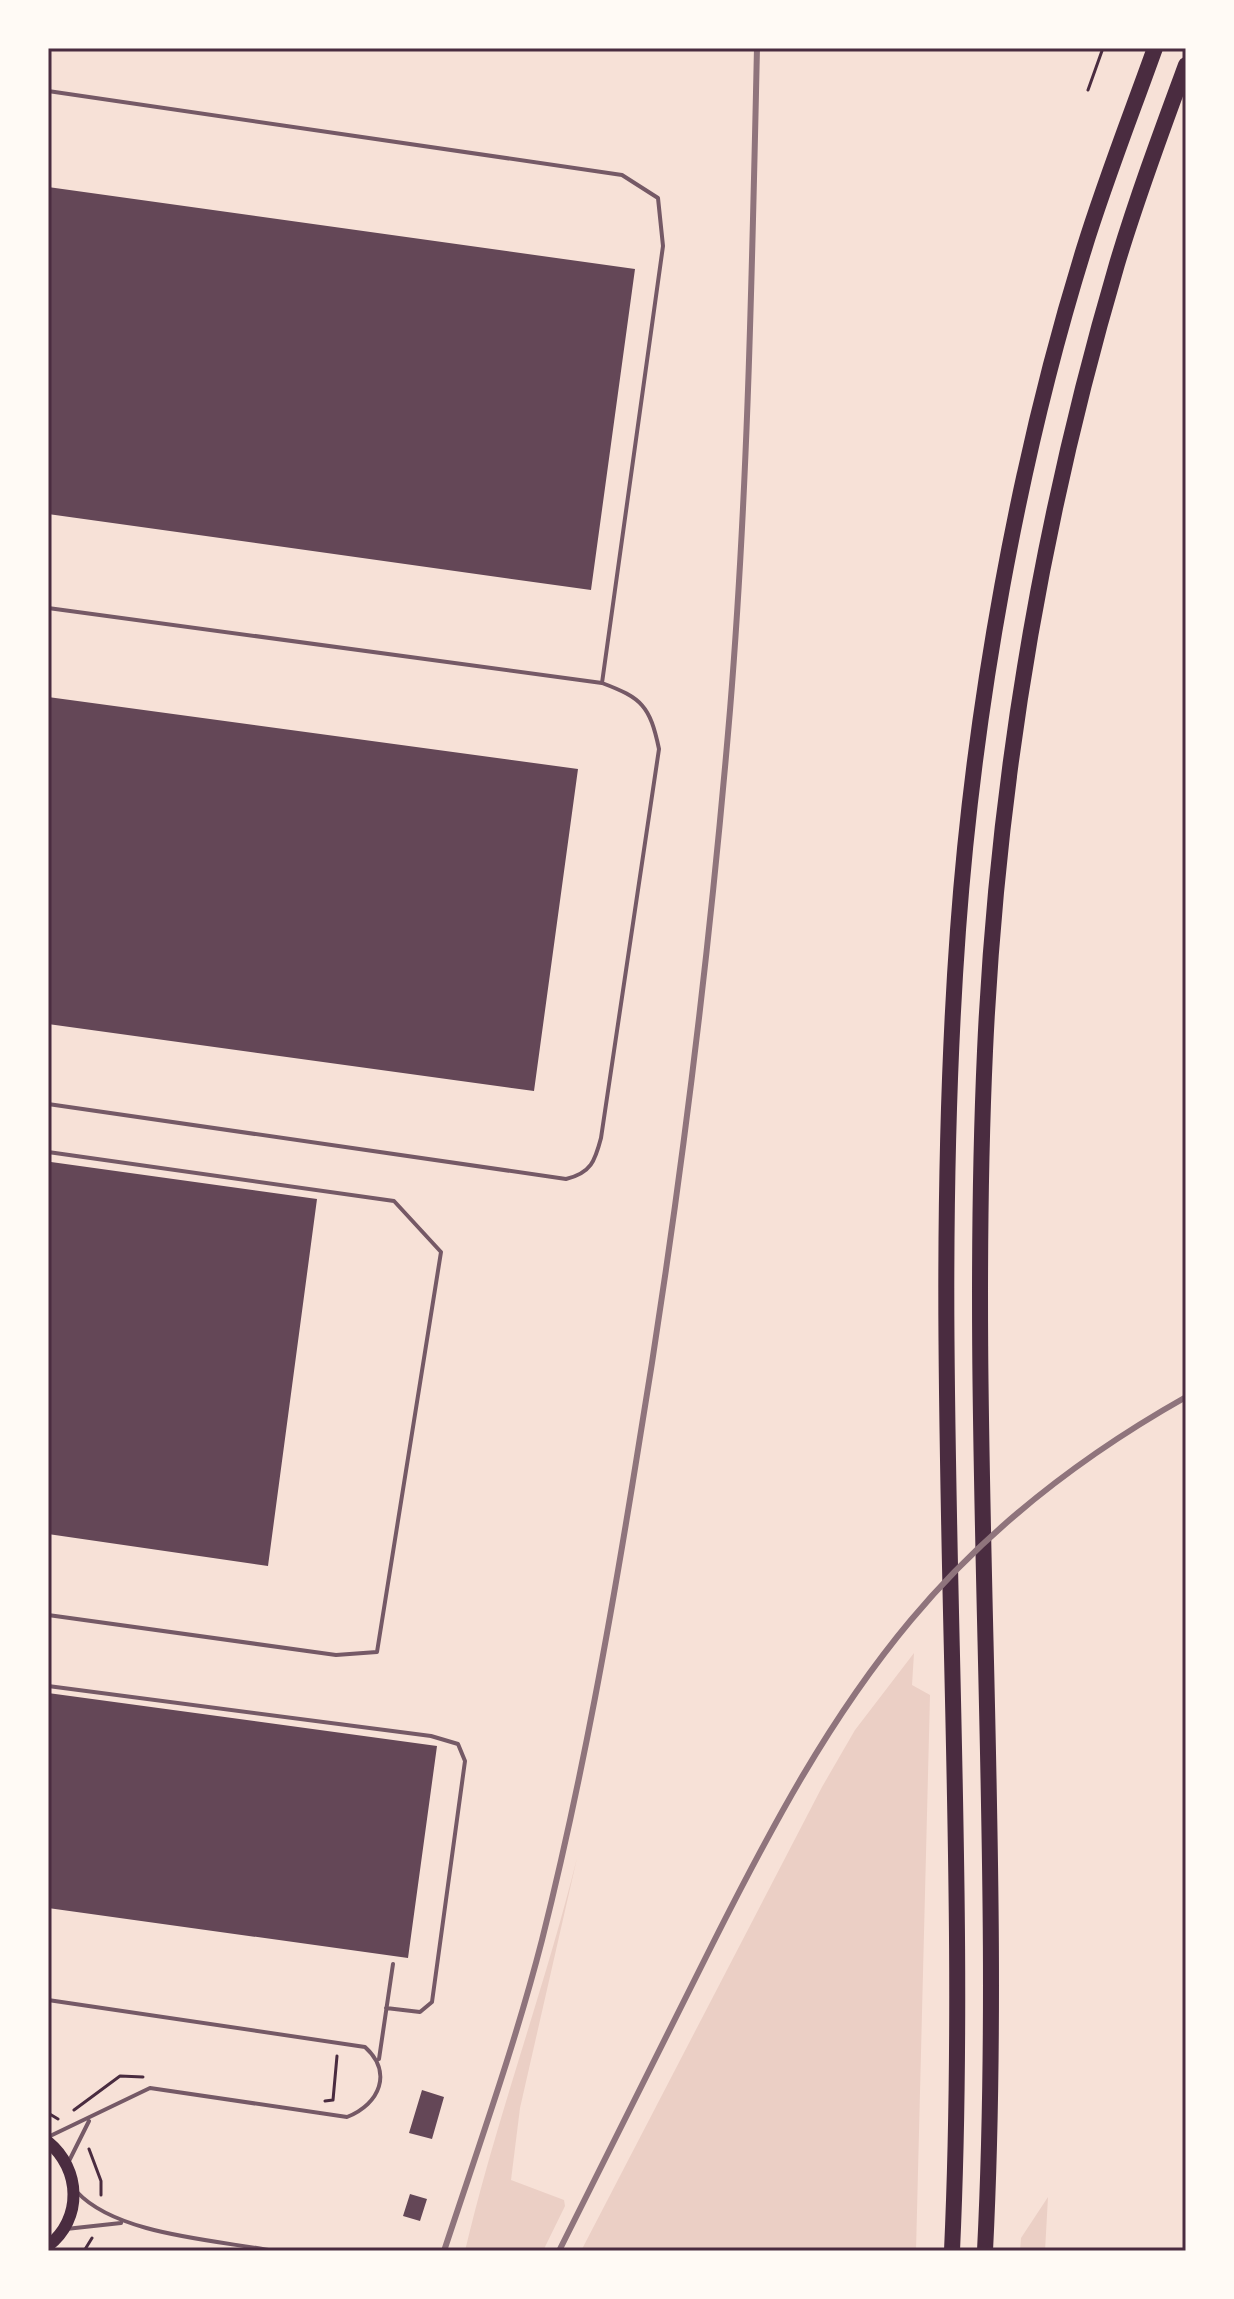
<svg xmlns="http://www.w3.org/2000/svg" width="1234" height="2299" font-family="'Asap Condensed',sans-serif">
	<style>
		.green { fill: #ebcfc5 }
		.building { fill: #644757 }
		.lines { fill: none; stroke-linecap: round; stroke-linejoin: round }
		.path { stroke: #4a2c40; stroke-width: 3 }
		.service { stroke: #755966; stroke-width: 4 }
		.secondary { stroke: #4a2c40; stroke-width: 12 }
		.motorway { stroke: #4a2c40; stroke-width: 16 }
		.rail { stroke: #8f747c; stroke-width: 6 }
		.neatline { fill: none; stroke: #4a2c40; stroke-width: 3 }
	</style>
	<rect width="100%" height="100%" fill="#f7e1d7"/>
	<path class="green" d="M914,1653L912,1685L930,1695L916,2251H581L822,1787L855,1730Z
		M577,1858L520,2108L511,2180L564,2200L565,2206L543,2251H465C496,2119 544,1991 577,1858Z
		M1048,2197L1045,2251H1020L1021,2238Z"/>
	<path class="building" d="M48,187L635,269L591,590L48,514Z
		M48,697L578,769L534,1091L48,1024Z
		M51,1162L317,1199L268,1566L48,1534V1189Z
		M48,1693L437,1746L408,1958L48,1908Z
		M422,2090L444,2097L432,2139L409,2133Z
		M410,2194L427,2199L420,2221L403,2216Z"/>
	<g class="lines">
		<path class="path" d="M1088,90L1103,48
			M1186,1928V1958
			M325,2101L333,2100L337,2056
			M74,2110L120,2076L143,2077
			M48,2113L58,2119
			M89,2149L101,2181V2195
			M84,2251L92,2238
			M1186,2251V2246"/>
		<path class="service" d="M48,91L622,175L658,198L663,246L602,683
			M48,608L602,683C642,698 650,706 659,749L601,1138C595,1161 591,1173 566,1179L48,1104
			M48,1152L394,1201L441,1252L377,1652L336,1655L48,1615
			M48,1686L431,1736L458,1744L465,1761L432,2002L420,2012L386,2008
			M48,2000L365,2047C393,2072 380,2104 347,2117L150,2088L48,2137
			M379,2059L393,1964
			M68,2163L89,2121
			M77,2192C117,2235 216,2240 274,2251
			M66,2229L121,2223"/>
		<path class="secondary" d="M48,2142C81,2169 83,2219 48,2246"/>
		<path class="motorway" d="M952,2251C972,1811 926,1370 958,930C974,709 1018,461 1084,249C1105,181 1131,115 1155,48
			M985,2251C1005,1851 967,1451 985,1051C997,786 1042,519 1117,264C1137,197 1162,130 1186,65"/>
		<path class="rail" d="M444,2251C478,2148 515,2045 542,1940C582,1781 611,1618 637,1456C678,1209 709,960 730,710C748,490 752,269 757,48
			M559,2251C610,2148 661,2045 713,1943C770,1830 829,1718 911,1620C987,1529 1083,1455 1186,1397"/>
	</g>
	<rect width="1234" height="2299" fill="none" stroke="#fffaf5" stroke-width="100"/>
	<rect x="50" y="50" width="1134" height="2199" class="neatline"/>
</svg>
